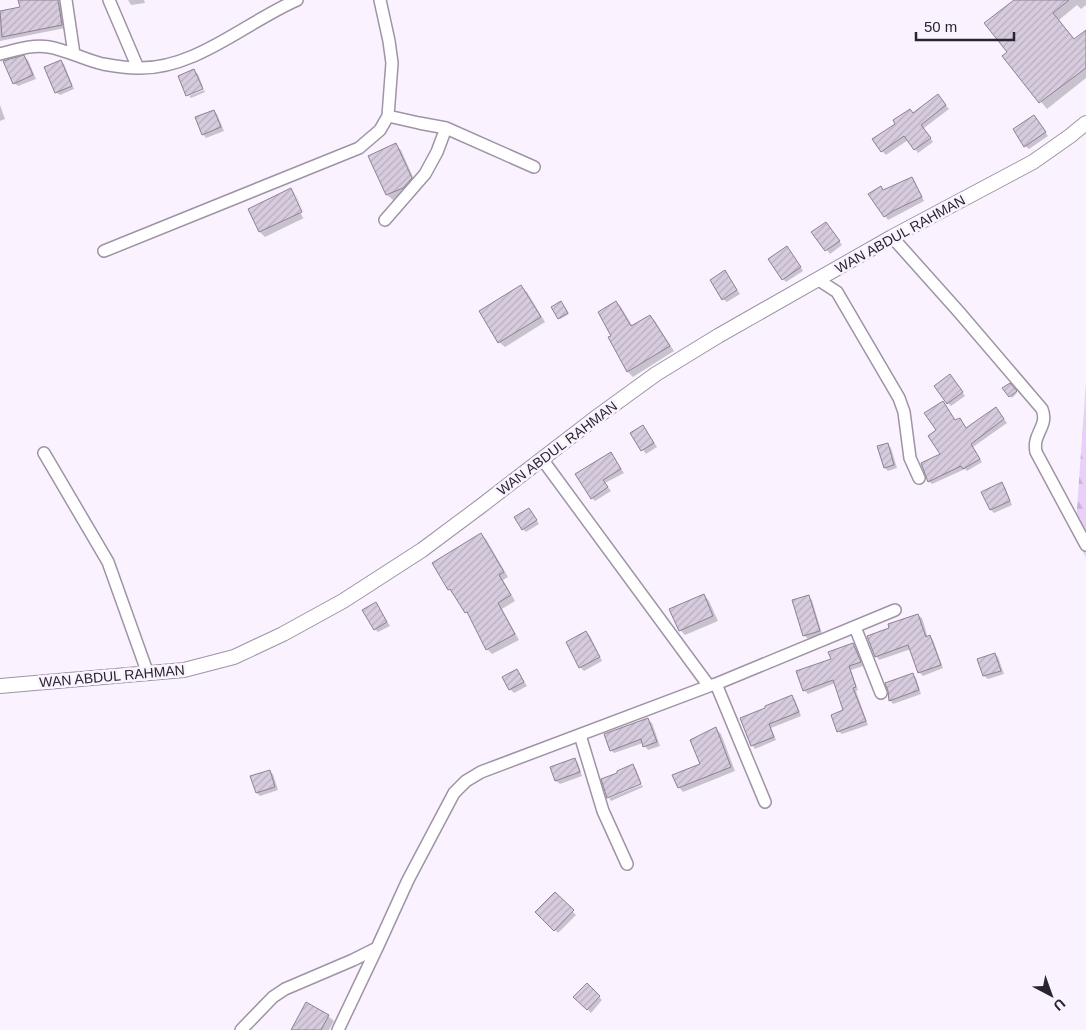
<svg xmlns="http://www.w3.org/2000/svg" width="1086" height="1030" font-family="Arial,sans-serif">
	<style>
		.forest { fill: url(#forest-firs) }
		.shadow { fill: #0003; fill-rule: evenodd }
		.building { fill: url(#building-hatch); stroke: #8d8294 }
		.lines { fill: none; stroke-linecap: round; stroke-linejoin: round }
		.minor-casing { stroke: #9f93a5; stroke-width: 14 }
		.tertiary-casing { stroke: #9f93a5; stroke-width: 16 }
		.minor { stroke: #fff; stroke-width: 11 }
		.tertiary { stroke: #fff; stroke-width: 14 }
		.labels { text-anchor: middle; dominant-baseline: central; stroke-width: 5; stroke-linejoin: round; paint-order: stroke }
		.street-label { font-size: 14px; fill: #29252c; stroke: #faf3ff }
	</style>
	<defs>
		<pattern id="forest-firs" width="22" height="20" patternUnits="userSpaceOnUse" patternTransform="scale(1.25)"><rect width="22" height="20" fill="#e9d0f8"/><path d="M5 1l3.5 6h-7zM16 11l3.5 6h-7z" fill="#c8b2d5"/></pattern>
		<pattern id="building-hatch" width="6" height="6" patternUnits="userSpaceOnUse" patternTransform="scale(1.25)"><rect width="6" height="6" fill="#d7cbde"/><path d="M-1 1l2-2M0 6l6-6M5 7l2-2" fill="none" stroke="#b9aebf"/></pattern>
	</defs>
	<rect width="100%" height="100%" fill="#faf3ff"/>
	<path class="forest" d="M1086,381V558L1075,537Z"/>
	<path class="shadow" d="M20,0L57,1L60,4L65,28L0,41V12L21,8Z
		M128,0H144L145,3L131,5Z
		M1016,0H1086V5L1081,9L1077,5L1059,20L1075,40L1086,32V78L1047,109L1004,56L1008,53Z
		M24,57L28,60L36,79L18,86L14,83Z
		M61,61L64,64L74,89L60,95L56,92Z
		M194,71L198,74L203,87L187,94Z
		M204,90L205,92L191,98L189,96Z
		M941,99L949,109L924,128L933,142L918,153L908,140L886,155L882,151L874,139L897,124Z
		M0,105L5,119L0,121Z
		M214,111L217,114L224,131L206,138L203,134Z
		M1037,120L1048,136L1029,149L1025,146Z
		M396,145L401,150L416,184L409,193L393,200L387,195L370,157Z
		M912,178L915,182L924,201L888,220L885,216L884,191Z
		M290,189L296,195L306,217L265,237L260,232L249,209ZM292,194H295L306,217L303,218Z
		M829,227L842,245L830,254L813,232Z
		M790,251L803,271L786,282L783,279Z
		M725,272L740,294L727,302L723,299Z
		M521,287L527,292L545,322L505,347L499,342Z
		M616,302L621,307L633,327L650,316L655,321L674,351L633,377L628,372L610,338L613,336Z
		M562,304L569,314L560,319L559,318Z
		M953,379L965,396L951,406L948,403Z
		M1010,384L1017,393L1012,398L1004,388Z
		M946,406L956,421L960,419L967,429L999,412L1007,423L973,447L982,462L967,471L965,469L932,484L929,481L941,454L938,431Z
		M646,430L657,447L646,454L631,434Z
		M888,445L891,448L897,468L888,471L885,468Z
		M611,454L624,473L605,483L611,491L595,501L592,498Z
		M1001,484L1005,487L1012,505L994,513L991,510L983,492Z
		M532,513L539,524L526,532L523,529Z
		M481,535L486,539L508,577L503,580L515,601L502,609L519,640L492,654L487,649L471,617L449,589Z
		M704,595L709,601L718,621L685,635L680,630Z
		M808,597L812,600L822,634L808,639L804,635Z
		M376,604L390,626L378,632L375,629Z
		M918,615L922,618L928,638L930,637L933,640L943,668L923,676L919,672L911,649L879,660L876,656Z
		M586,633L590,636L602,661L584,671L580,667Z
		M853,645L856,648L863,666L851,670L858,690L856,691L868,725L842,734L838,731L845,711L835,683L808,694L804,690L832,660Z
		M995,654L998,657L1004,674L988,679L984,676L979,659Z
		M517,670L527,686L514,693L510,689Z
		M912,675L916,678L921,694L893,704L890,700Z
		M792,697L795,700L801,716L771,728L776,740L755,749L752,745L741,719Z
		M648,720L652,723L660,746L648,750L643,743L614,753L611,750Z
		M716,729L721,734L735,771L683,792L679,787L702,764Z
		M574,760L578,763L582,776L560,784L556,781L552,768Z
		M633,766L636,769L641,782L608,796L619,773Z
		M269,771L273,774L278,790L260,796L257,793L252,777Z
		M642,785L643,787L611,801L609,798Z
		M555,894L576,915L558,933L537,912Z
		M587,985L602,1000L591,1013L575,997Z
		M328,1016L334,1021L329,1030H292Z"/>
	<path class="building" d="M18,0H58L62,25L2,37L0,11L20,7Z
		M1014,0H1069L1053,13L1074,39L1086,30V68L1039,103L1002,56L1007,52L984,23Z
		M24,55L33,75L13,84L3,61Z
		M61,60L72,86L55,93L44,67Z
		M194,69L203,89L186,96L178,76Z
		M938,94L946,105L921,125L931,138L914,150L904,136L881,152L872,139L895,124L893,120L910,109L913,113Z
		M214,110L221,127L202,135L195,117Z
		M1034,115L1046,132L1024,147L1013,129Z
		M396,143L412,178L403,188L386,195L368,156Z
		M912,177L922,197L893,211L884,217L868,194L881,186L883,190Z
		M291,188L302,212L259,232L248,209Z
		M826,222L840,241L825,251L811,232Z
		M787,246L801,267L782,280L768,259Z
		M725,270L737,290L722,300L710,280Z
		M521,285L541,317L498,343L479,311Z
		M561,301L568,313L558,319L551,307Z
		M616,301L631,326L650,315L670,346L627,372L608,337L611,336L598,312Z
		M950,374L963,392L947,404L934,386Z
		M1010,383L1017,391L1009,397L1002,388Z
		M943,401L955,420L960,418L966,428L996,407L1004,419L971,444L980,459L963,469L961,466L928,482L921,463L940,454L928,436L936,430L924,413Z
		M643,425L654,443L641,451L630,433Z
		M888,443L894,465L884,468L877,446Z
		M611,452L621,469L603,480L608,487L591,499L575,474Z
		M1002,482L1010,501L990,510L981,492Z
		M529,508L537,520L522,530L514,517Z
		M481,533L504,572L499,575L511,595L498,603L515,634L486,650L467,612L465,613L450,589L448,590L432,563Z
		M704,594L713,616L679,631L669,609Z
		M809,595L820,631L803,636L792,600Z
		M376,602L387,622L374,630L362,610Z
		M918,614L926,637L930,635L941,665L918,673L908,645L875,657L867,636L889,628L888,624Z
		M586,631L600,657L579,668L566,642Z
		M853,643L861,662L849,666L856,687L853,688L866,721L837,732L831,715L843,710L833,680L803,691L796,671L831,659L828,652Z
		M995,653L1001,671L983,676L977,659Z
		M517,669L524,682L509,690L502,677Z
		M913,673L919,690L889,701L888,691L885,683Z
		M792,695L799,712L769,724L774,737L751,746L740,718L765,708V706Z
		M648,718L657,742L643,747L641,739L610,751L604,734Z
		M716,727L731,767L678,788L672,775L700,764L690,740Z
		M575,758L580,772L555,781L550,767Z
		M633,764L641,784L607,798L601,779L617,773V771Z
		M270,770L275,787L256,793L250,776Z
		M555,892L574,910L554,931L535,912Z
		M587,983L600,996L587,1010L573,997Z
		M306,1002L329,1015L321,1030H291Z"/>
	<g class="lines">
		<defs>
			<path id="minor" d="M66,0L74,54
				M109,0L138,68
				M0,54C16,50 32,44 49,47C67,50 85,60 103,64C114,66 126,68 137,68C195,70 246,22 297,0
				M388,116L419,123L446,128L534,167
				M385,220L425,174L437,152L446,128
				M892,237L959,312L1042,409C1049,427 1032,433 1036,452L1086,545
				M104,251L359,148L380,130L388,116L392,63L389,41L380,0
				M817,279L837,292L899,398L904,412L910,458L919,478
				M44,453L108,562L148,674
				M542,459L709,686L716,684L765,802
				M855,627L881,693
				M716,684L895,610
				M580,735L603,811L627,864
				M241,1030L273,997L285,989L353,960L377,948L408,880L454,793L466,781L481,772L709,686
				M338,1030L377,948"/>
			<path id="tertiary" d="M0,686L184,670L234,657L283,634L343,601L422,550L481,506L594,419L656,374L718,336L892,237L1033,162L1070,136L1086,123"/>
		</defs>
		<use href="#minor" class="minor-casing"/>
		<use href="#tertiary" class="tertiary-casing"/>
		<use href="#minor" class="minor"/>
		<use href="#tertiary" class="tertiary"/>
	</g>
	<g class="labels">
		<g class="street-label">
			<text transform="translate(900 234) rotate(-29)">WAN ABDUL RAHMAN</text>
			<text transform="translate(557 448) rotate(-37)">WAN ABDUL RAHMAN</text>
			<text transform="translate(112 676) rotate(-5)">WAN ABDUL RAHMAN</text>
		</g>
	</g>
	<g transform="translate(1051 995) rotate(139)" stroke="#faf3ff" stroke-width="4" paint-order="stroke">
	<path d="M0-4L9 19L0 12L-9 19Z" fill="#29252c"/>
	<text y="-8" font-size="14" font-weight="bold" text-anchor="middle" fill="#29252c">U</text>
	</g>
	<path d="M916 32v8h98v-8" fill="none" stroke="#29252c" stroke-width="2.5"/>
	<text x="924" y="32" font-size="15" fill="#29252c" stroke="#faf3ff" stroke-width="4" paint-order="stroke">50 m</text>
</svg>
